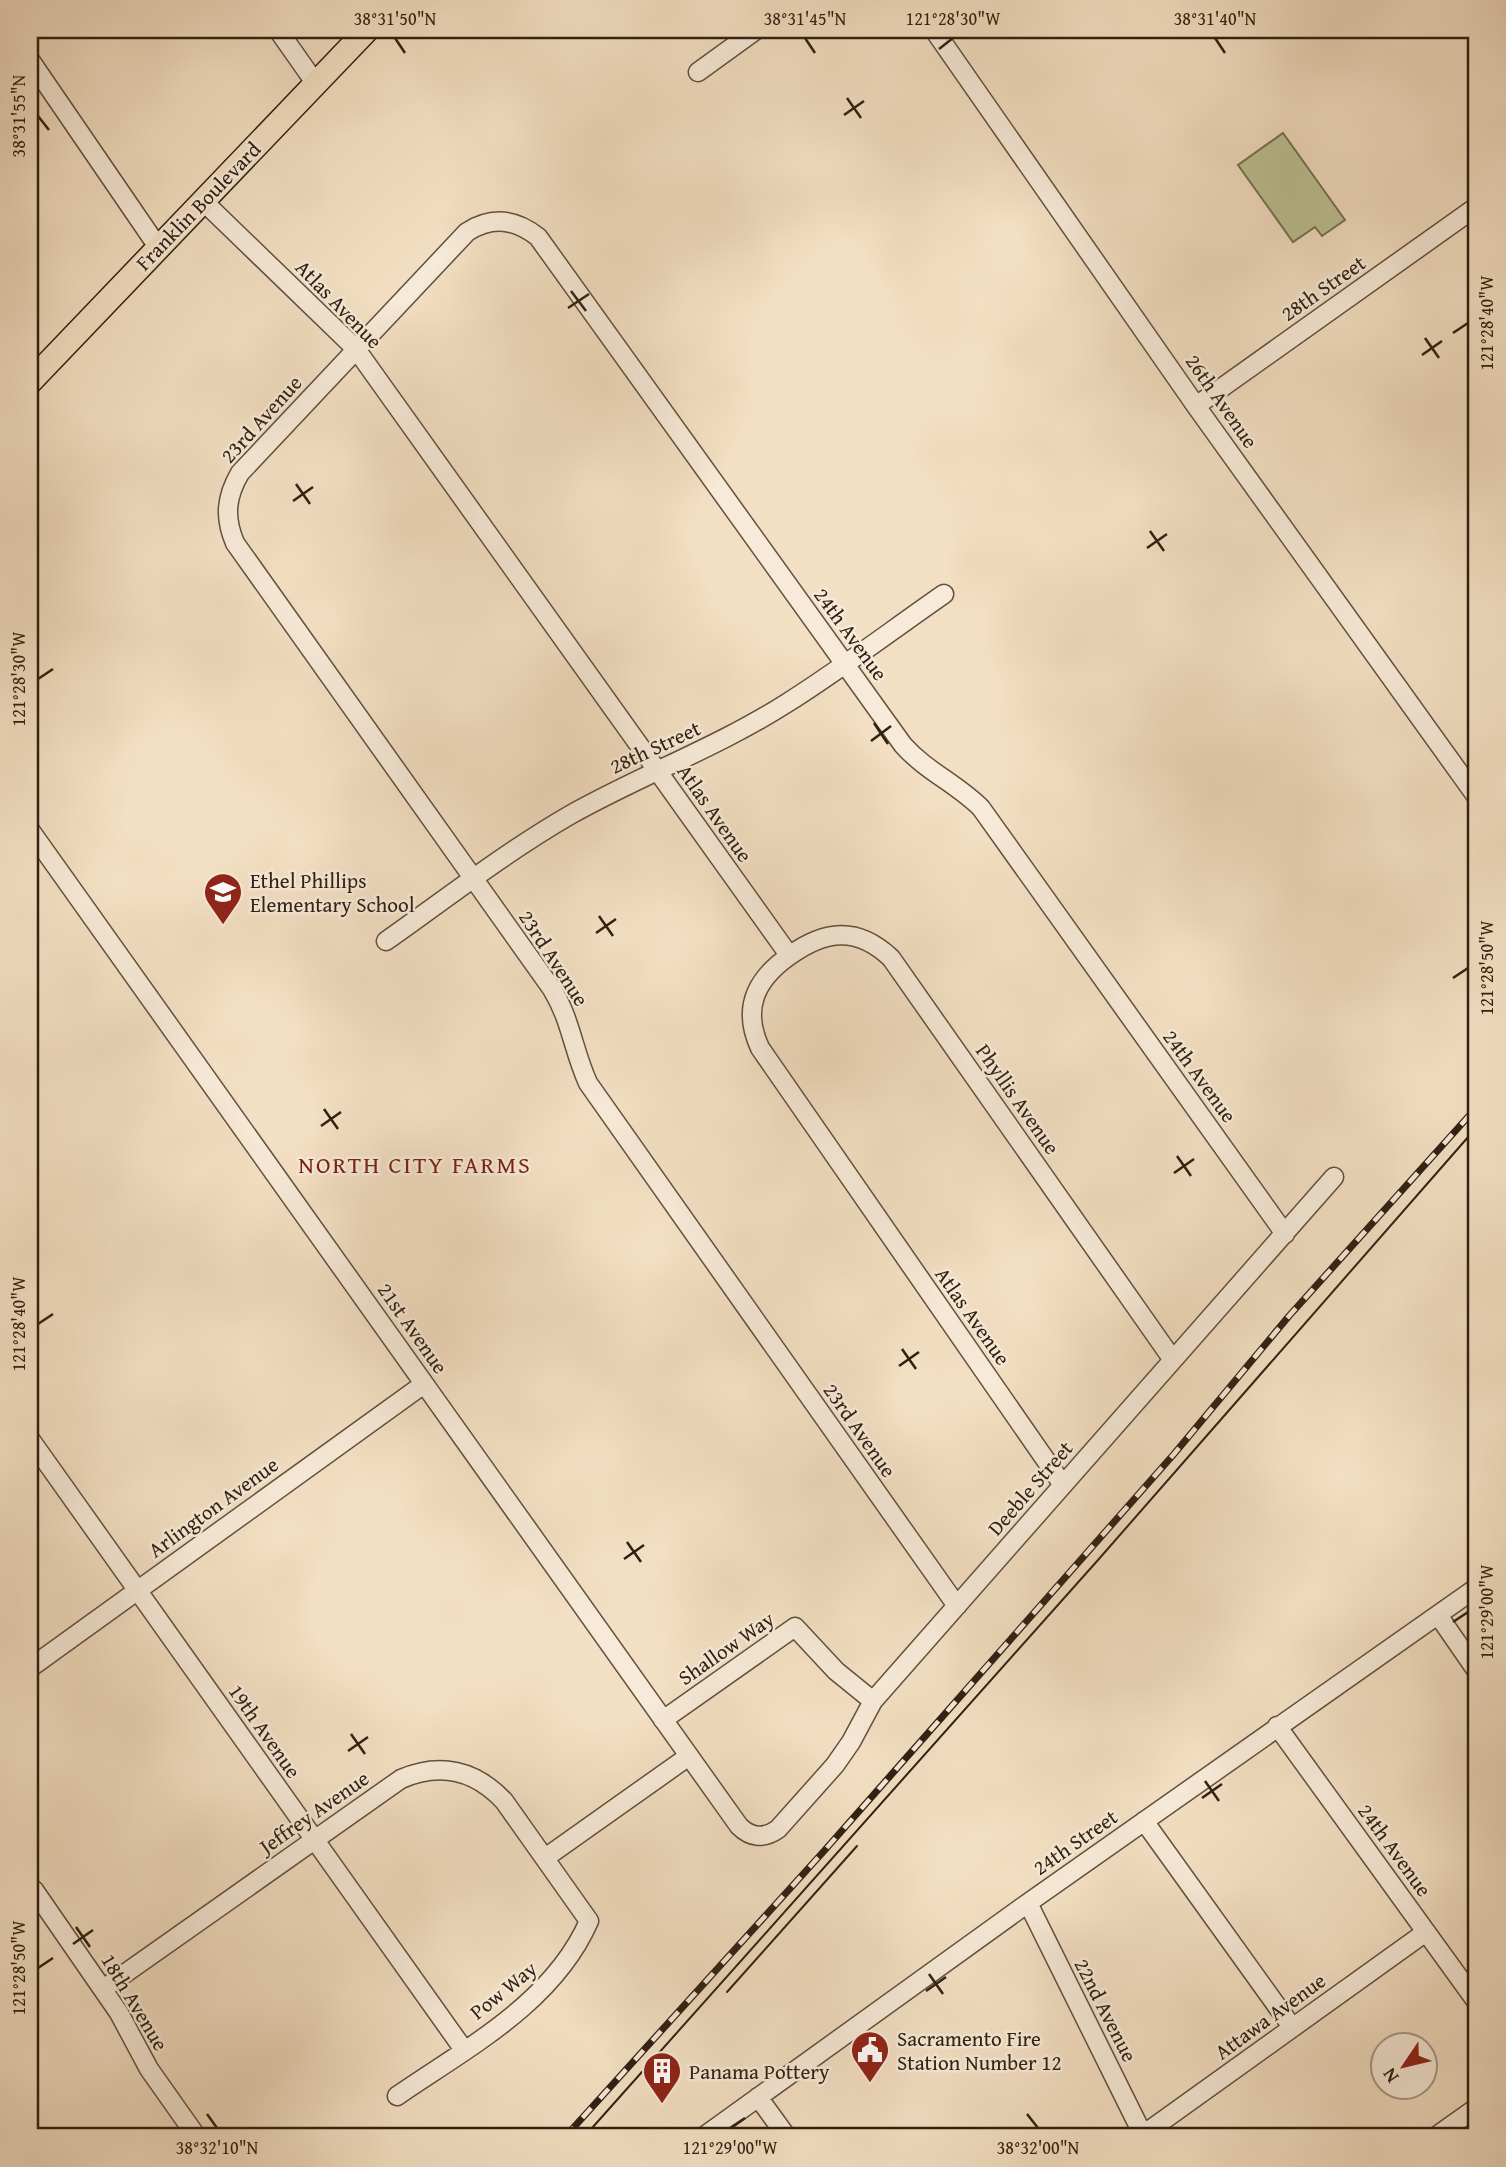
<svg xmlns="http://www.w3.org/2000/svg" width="1506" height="2167" font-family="'Gentium Book Plus',serif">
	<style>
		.green { fill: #bcc193; stroke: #767052; stroke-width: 2 }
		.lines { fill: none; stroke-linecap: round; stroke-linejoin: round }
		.minor-casing { stroke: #61503e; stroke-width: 21 }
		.major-casing { stroke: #302012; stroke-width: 26 }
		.minor { stroke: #f7ead8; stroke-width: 18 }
		.major { stroke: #f3dfc3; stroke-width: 23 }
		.tram { stroke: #302012; stroke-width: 2 }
		.rail-casing { stroke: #302012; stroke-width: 7 }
		.rail { stroke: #f7ead8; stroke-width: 4.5; stroke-dasharray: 13; stroke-linecap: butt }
		.ticks { fill: none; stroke: #302012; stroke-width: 2.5 }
		.labels { text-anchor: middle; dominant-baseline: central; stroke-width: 5; stroke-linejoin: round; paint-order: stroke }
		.street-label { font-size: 21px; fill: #302012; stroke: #f7ead8 }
		.poi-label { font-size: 21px; fill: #302012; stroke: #f7ead8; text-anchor: start }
		.quarter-label { font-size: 24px; letter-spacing: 2px; fill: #7a1f14; stroke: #f7ead8 }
		.neatline { fill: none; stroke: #302012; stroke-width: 2.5 }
		.ticks-label { font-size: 18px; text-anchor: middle; fill: #302012 }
	</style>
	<rect width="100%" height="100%" fill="#f3dfc3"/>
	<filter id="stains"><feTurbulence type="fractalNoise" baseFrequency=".00286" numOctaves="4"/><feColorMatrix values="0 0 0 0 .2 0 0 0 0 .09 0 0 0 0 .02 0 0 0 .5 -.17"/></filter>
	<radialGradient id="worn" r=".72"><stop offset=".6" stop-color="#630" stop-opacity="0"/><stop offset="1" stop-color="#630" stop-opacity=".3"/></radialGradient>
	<path class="green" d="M1283,133L1345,220L1322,236L1315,227L1293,242L1238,165Z"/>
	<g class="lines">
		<defs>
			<path id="minor" d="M278,30L316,84
				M934,30L1196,406L1476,796
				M30,60L158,247
				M698,72L756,30
				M203,201L356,349L789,955
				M1196,406L1476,207
				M30,830L739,1826C751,1838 764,1839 778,1829L835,1765L851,1742L873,1701L1334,1177
				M386,941C447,898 506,852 570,815C641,775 718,747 787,703C841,669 892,630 944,594
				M30,1439L464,2050
				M1063,1485L760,1048C742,1009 755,980 789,956C825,930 857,926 891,958L1173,1360
				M957,1606L588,1083C573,1050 571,1020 552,989L235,543C224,517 226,497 240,473L467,232C492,216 515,219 538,237L903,745C926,771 957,784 981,808L1285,1234
				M1438,1615L1476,1670
				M30,1668L424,1384
				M663,1720L795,1627L836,1671L873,1701
				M1277,1726L1476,2001
				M1144,1821L1292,2027
				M545,1858L689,1756
				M30,1893L34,1890L119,2013L149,2069L197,2137
				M1028,1903L1144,2137
				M103,1989L401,1779C440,1762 475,1770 504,1801L589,1921C553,2003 468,2047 397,2096
				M758,2097L787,2137
				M703,2137L1028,1903L1476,1588
				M1140,2137L1426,1932
				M1435,2137L1476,2108"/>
			<path id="major" d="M30,382L367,30"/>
		</defs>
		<use href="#minor" class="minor-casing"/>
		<use href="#major" class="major-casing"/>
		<use href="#minor" class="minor"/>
		<use href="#major" class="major"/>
		<path class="tram" d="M727,1992L857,1846
			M584,2137L1098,1560L1476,1128"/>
		<defs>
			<path id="rail" d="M565,2137L824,1851L1174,1454L1289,1316L1476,1108"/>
		</defs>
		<use href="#rail" class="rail-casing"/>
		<use href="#rail" class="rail"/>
	</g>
	<path class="ticks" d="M395,38L405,53M805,38L815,53M1215,38L1225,53M939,49L953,38M847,98L861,118M844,115L864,101M38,116L49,130M571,291L586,311M568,308L589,294M1453,333L1468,323M1425,338L1439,358M1422,355L1442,341M296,484L310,504M293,501L313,487M1150,531L1164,551M1147,548L1167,534M38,679L53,669M874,723L888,744M871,741L891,726M599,916L613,936M596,933L616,919M1453,978L1468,968M324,1109L338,1129M321,1126L341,1112M1177,1156L1191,1176M1174,1173L1194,1159M38,1324L53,1314M902,1349L916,1369M899,1366L919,1352M627,1542L641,1562M624,1559L644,1545M1453,1622L1468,1612M351,1734L365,1754M348,1751L368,1737M1205,1781L1219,1801M1202,1798L1222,1784M76,1927L90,1947M73,1944L93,1930M38,1968L53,1958M929,1974L943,1994M926,1991L946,1977M207,2114L217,2128M1027,2114L1038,2128M730,2128L745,2118"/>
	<defs>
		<symbol id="school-pin" viewBox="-11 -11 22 30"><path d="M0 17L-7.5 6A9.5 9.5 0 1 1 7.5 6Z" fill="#8f2418" stroke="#f7ead8"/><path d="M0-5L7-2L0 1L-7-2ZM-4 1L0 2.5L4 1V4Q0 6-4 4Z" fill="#fff"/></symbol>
		<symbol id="civic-pin" viewBox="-11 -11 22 30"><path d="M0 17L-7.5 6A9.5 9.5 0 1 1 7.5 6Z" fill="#8f2418" stroke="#f7ead8"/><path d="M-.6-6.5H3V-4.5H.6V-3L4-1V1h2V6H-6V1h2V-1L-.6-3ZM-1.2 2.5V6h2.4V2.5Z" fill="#fff"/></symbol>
		<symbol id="building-pin" viewBox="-11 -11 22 30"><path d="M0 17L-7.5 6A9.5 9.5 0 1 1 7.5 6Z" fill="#8f2418" stroke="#f7ead8"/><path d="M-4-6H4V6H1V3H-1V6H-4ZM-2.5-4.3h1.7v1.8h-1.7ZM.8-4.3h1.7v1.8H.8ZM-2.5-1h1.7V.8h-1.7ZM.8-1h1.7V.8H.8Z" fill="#fff"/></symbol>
	</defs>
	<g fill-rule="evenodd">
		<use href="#school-pin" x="201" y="870" width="44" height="60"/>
		<use href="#civic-pin" x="848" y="2028" width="44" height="60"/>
		<use href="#building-pin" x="640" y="2049" width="44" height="60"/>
	</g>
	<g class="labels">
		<g class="street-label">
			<text transform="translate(198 206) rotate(-46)">Franklin Boulevard</text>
			<text transform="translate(1323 288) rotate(-35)">28th Street</text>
			<text transform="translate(339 304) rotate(46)">Atlas Avenue</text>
			<text transform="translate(1222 401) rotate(55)">26th Avenue</text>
			<text transform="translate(261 419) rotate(-48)">23rd Avenue</text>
			<text transform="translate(851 634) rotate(54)">24th Avenue</text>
			<text transform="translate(655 747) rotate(-25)">28th Street</text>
			<text transform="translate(715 813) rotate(55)">Atlas Avenue</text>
			<text transform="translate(554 958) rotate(57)">23rd Avenue</text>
			<text transform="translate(1200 1076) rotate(54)">24th Avenue</text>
			<text transform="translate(1018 1099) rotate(55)">Phyllis Avenue</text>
			<text transform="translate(973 1316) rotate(55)">Atlas Avenue</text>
			<text transform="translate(413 1328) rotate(55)">21st Avenue</text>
			<text transform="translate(860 1430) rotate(55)">23rd Avenue</text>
			<text transform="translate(1030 1488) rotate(-49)">Deeble Street</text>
			<text transform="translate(213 1507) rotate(-36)">Arlington Avenue</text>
			<text transform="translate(726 1648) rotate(-35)">Shallow Way</text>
			<text transform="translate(265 1731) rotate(55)">19th Avenue</text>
			<text transform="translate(314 1812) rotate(-35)">Jeffrey Avenue</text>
			<text transform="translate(1075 1842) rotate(-35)">24th Street</text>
			<text transform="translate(1395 1850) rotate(54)">24th Avenue</text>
			<text transform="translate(503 1990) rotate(-39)">Pow Way</text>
			<text transform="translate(135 2002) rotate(59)">18th Avenue</text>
			<text transform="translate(1106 2010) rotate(63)">22nd Avenue</text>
			<text transform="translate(1270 2016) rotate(-36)">Attawa Avenue</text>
		</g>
		<g class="poi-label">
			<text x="250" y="880">Ethel Phillips<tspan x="250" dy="24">Elementary School</tspan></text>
			<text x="897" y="2038">Sacramento Fire<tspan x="897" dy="24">Station Number 12</tspan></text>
			<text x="689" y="2071">Panama Pottery</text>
		</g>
		<g class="quarter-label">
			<text x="415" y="1164">NORTH CITY FARMS</text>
		</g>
	</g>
	<rect width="1506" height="2167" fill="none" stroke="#f3dfc3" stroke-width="77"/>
	<g transform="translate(1404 2066) rotate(235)"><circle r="33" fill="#f7ead8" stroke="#a79989" stroke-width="2"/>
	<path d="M0-5L12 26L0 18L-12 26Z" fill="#8f2418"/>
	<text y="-10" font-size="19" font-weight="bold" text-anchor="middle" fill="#302012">N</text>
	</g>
	<rect x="38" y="38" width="1430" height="2090" class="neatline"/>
	<g class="ticks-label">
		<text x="395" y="25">38°31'50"N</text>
		<text x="805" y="25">38°31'45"N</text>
		<text x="953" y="25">121°28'30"W</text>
		<text x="1215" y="25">38°31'40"N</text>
		<text transform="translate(19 116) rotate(-90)" y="6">38°31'55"N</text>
		<text transform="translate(1487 323) rotate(-90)" y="6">121°28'40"W</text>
		<text transform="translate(19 679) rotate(-90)" y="6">121°28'30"W</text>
		<text transform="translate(1487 968) rotate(-90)" y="6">121°28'50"W</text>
		<text transform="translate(19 1324) rotate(-90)" y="6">121°28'40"W</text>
		<text transform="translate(1487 1612) rotate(-90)" y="6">121°29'00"W</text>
		<text transform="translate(19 1968) rotate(-90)" y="6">121°28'50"W</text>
		<text x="217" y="2154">38°32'10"N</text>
		<text x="730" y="2154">121°29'00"W</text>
		<text x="1038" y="2154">38°32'00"N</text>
	</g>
	<rect width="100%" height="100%" filter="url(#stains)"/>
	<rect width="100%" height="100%" fill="url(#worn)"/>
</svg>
